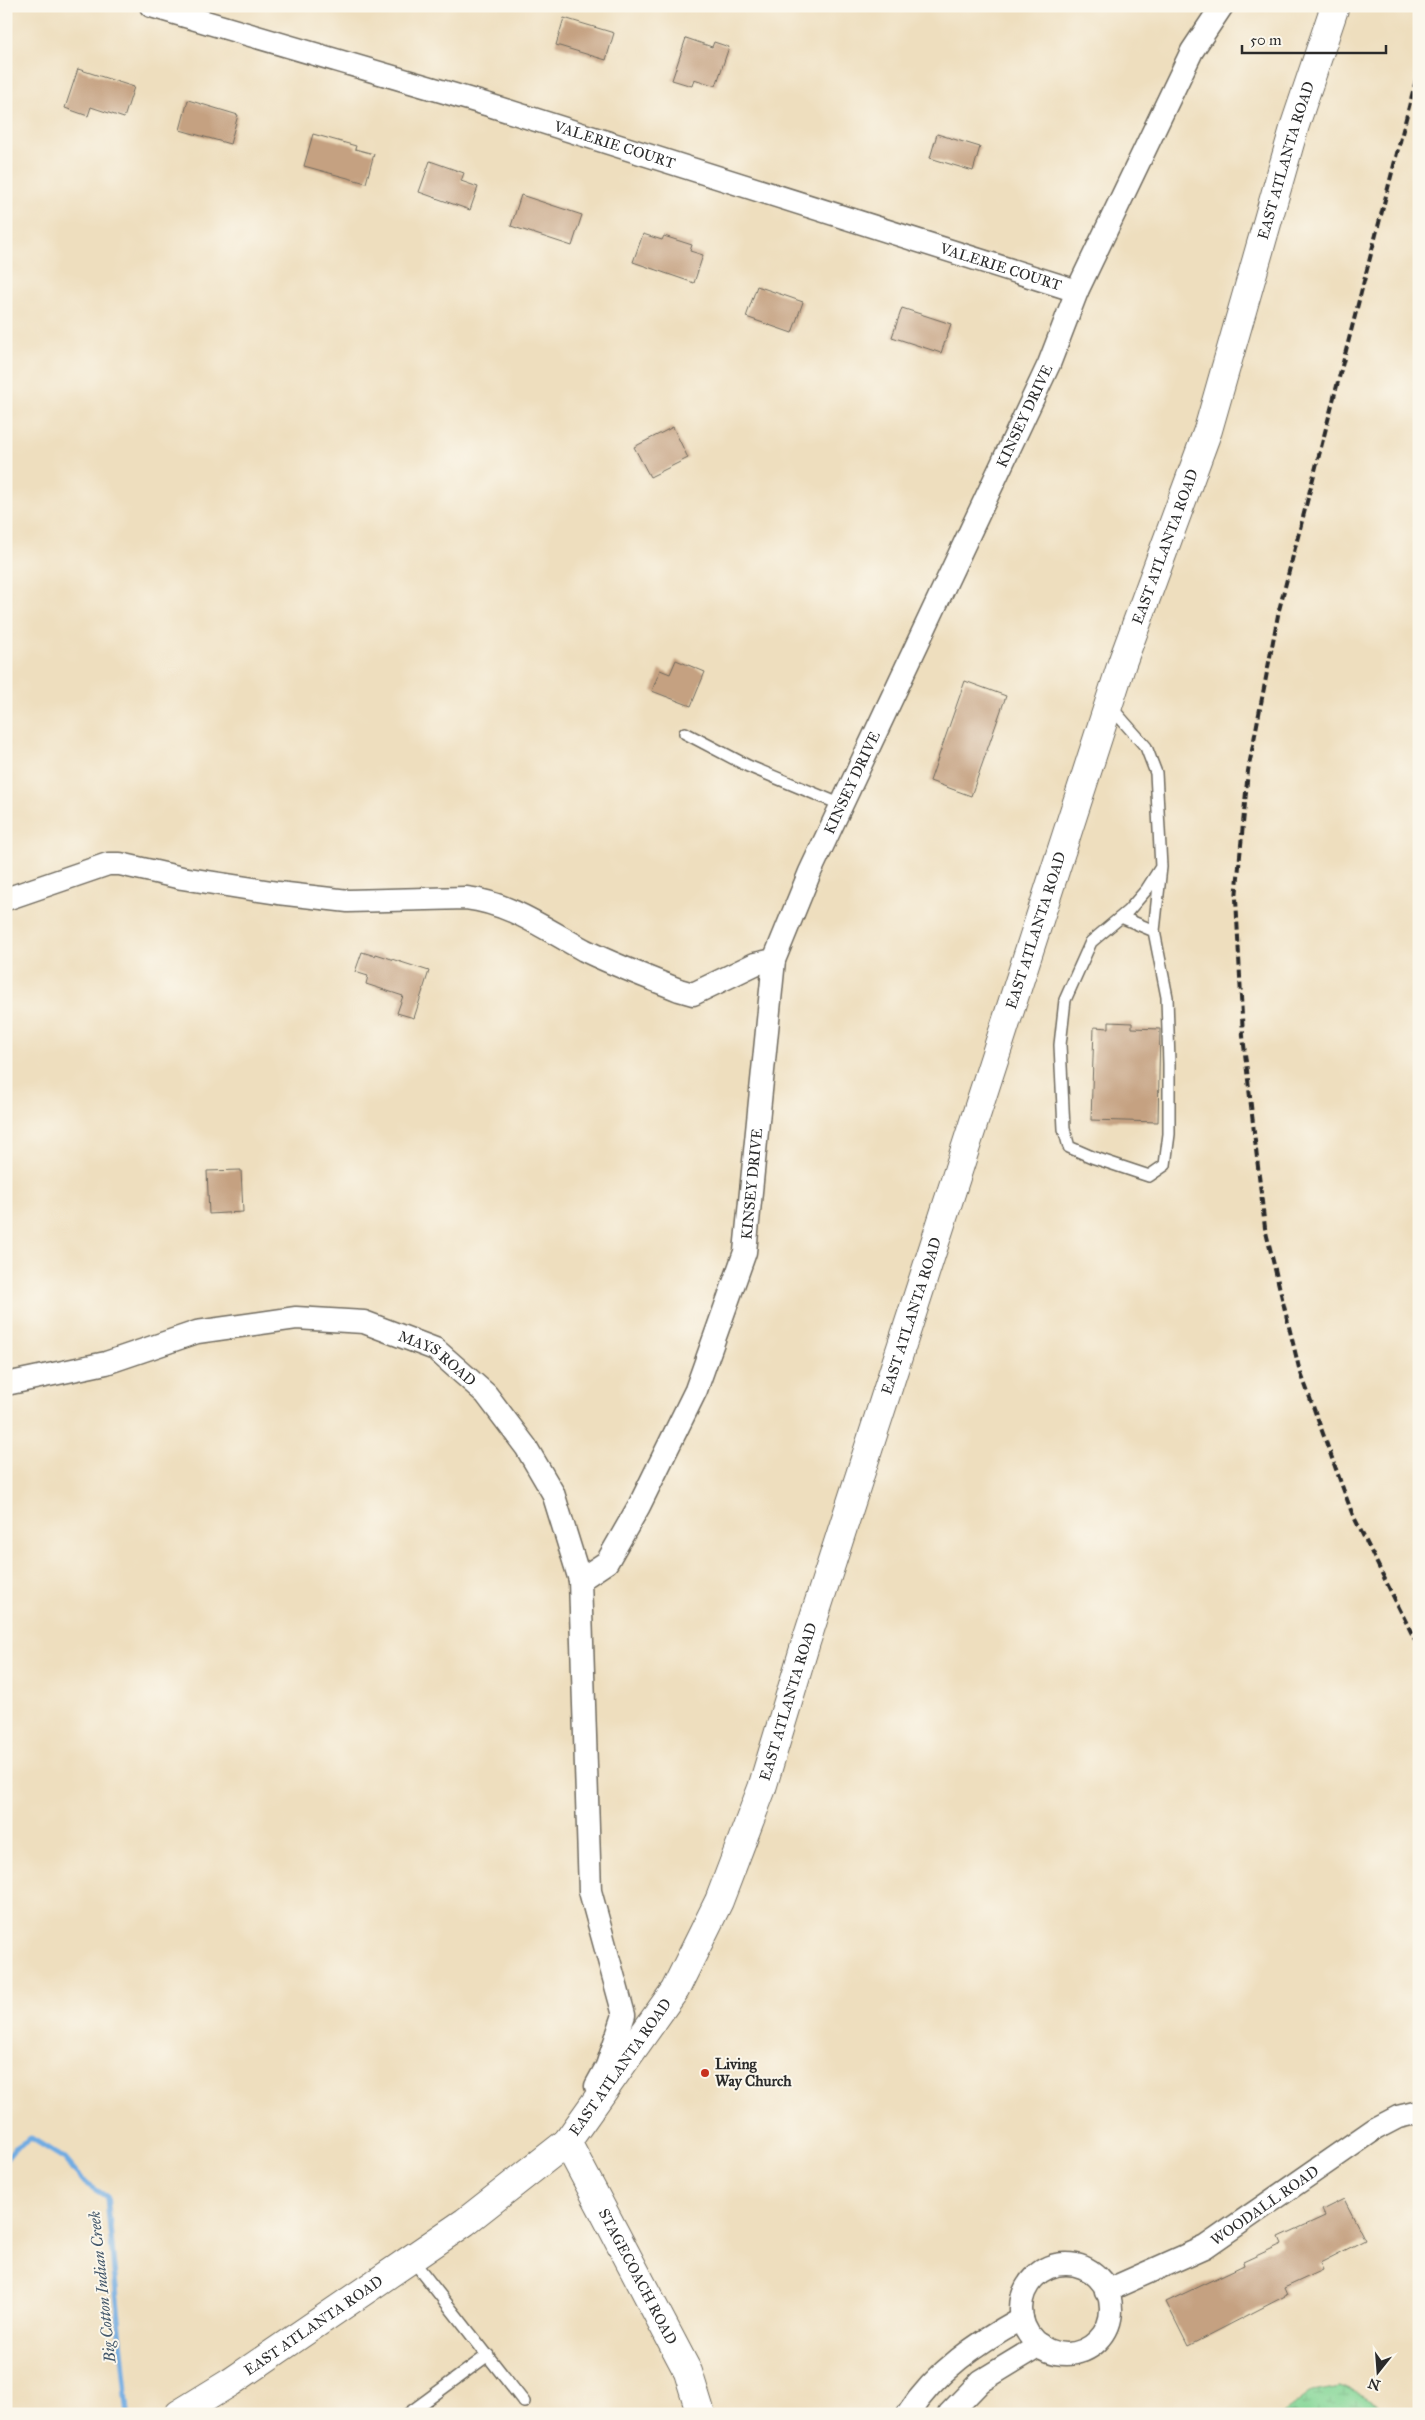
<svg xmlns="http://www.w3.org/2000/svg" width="1425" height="2420" font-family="'IM FELL Great Primer',serif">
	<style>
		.wetland { fill: url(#wetland-marsh); stroke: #588162 }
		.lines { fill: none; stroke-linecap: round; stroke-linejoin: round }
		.stream { stroke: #71ace2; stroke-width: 5.5 }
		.building { fill: #c5a181 }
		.service-casing { stroke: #6f6a5e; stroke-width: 14 }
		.minor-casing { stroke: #6f6a5e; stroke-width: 25 }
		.tertiary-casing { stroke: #6f6a5e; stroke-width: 30 }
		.service { stroke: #fff; stroke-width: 11 }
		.minor { stroke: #fff; stroke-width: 22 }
		.tertiary { stroke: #fff; stroke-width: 28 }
		.rail { stroke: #2b2b2b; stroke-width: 4; stroke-dasharray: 8 4; stroke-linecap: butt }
		.poi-dot { fill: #c8321e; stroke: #fbf7ec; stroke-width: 2 }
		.labels { text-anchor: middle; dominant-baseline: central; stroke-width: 4; stroke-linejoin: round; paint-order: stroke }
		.street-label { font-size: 15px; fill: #2b2b2b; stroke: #fbf7ec }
		.poi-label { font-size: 15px; font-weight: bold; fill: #2b2b2b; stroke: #fbf7ec; text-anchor: start }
		.water-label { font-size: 16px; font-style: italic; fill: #44586b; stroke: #fbf7ec }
	</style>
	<defs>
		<pattern id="wetland-marsh" width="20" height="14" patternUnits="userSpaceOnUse" patternTransform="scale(1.25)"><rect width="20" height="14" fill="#86d798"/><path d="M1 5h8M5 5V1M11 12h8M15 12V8" fill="none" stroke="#74b983"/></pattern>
	</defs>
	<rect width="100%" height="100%" fill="#fbf7ec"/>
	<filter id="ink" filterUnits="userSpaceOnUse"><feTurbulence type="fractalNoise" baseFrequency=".02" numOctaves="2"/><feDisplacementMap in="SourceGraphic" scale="10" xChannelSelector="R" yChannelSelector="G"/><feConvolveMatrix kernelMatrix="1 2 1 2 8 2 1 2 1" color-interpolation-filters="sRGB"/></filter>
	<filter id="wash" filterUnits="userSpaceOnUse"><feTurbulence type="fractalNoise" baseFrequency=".0096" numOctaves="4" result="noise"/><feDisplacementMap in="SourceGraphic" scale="20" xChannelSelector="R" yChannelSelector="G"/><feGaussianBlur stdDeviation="1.12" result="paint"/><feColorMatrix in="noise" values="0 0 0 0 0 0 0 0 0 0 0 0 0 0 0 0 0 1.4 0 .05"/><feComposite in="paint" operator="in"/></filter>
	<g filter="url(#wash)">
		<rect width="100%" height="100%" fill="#eedebe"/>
		<path class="wetland" d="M1340,2386L1367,2397L1391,2414H1282L1313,2391Z"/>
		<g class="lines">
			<path class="stream" d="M6,2159L14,2149L31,2138L65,2159L85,2183L107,2197L128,2414"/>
		</g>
		<g id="blocks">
			<path class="building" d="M564,18L614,33L606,60L556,45Z
				M686,38L712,47L714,42L729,47L716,86L694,79L692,86L672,80Z
				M78,69L134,87L124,118L91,107L88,116L65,108Z
				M188,100L238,115L230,144L180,130Z
				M313,134L356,146L355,149L374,154L366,183L304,166Z
				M937,134L980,147L973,171L930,158Z
				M430,161L464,173L461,181L478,187L470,210L419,192Z
				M521,195L582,215L572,246L511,226Z
				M643,234L662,240L664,236L692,245L690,251L703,255L694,283L633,262Z
				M757,286L803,302L792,333L746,317Z
				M902,308L951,324L941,353L892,337Z
				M673,427L688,458L650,477L634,447Z
				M676,660L705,672L691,706L652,691L660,670L670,674Z
				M965,681L1006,696L971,796L930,781Z
				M362,952L375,956L376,954L429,971L414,1018L397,1013L403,996L366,984L368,976L355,972Z
				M1109,1022L1132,1023V1028L1160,1029L1158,1122L1091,1120L1094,1027L1109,1028Z
				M241,1170L243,1212L209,1214L207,1171Z
				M1344,2199L1365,2240L1320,2263L1323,2270L1284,2288L1287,2295L1188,2346L1166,2302L1244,2265L1243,2262L1282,2244L1279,2237L1325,2216L1322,2210Z"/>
		</g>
	</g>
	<g filter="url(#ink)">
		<use href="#blocks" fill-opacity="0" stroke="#6f6a5e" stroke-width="1"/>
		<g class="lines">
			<defs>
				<path id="service" d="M1110,706L1146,747L1156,773L1161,867L1154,931L1167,997L1169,1064V1134L1165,1165L1149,1176L1092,1157L1069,1147L1064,1129L1060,1045L1065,1000L1091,942L1128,911L1147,889L1161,867
					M685,733L748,766L842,805
					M1121,917L1154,931
					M411,2258L524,2402
					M408,2414L488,2355"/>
				<g id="minor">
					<path id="s1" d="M151,6L489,105L1077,291"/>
					<path d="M6,899L108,864H120L182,878L278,893L348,901L466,898C510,903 545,929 584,950C614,965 647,977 679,990L693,994L755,964L774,960"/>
					<path id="s2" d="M6,1384L106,1363L197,1332L296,1318L364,1322L435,1349L486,1394L526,1447L553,1493L580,1580L590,1891L624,2015L607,2066L596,2086"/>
					<path id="s3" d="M580,1580L607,1562L639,1506L696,1390L745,1252L774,960L810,872L1049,364L1077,291L1192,51L1222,6"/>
					<circle cx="1066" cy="2309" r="45"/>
					<path id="s4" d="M1106,2291L1205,2247L1375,2129L1398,2117L1419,2112"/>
					<path d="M908,2414C936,2371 977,2343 1022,2318"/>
					<path d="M949,2414L981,2381L1040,2345"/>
				</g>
				<g id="tertiary">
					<path id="s5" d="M567,2142L688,2372L701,2414"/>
					<path id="s6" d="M179,2414L231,2382L465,2222L567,2142L675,1990L719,1901L762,1788L806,1642L1122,663L1208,430L1295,125L1335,6"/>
				</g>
			</defs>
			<use href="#service" class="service-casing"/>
			<use href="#minor" class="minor-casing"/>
			<use href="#tertiary" class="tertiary-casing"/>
			<use href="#service" class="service"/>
			<use href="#minor" class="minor"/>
			<use href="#tertiary" class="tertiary"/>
			<path class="rail" d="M1419,68L1279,610L1248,771L1236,898L1243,1036L1265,1228L1299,1368L1352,1513L1419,1648"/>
		</g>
	</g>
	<circle class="poi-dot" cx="705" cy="2073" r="5"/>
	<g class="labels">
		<g class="street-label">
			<text stroke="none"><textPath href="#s1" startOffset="484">VALERIE COURT</textPath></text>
			<text stroke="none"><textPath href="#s6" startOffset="2591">EAST ATLANTA ROAD</textPath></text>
			<text stroke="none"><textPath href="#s1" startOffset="889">VALERIE COURT</textPath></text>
			<text stroke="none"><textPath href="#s3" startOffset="1265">KINSEY DRIVE</textPath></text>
			<text stroke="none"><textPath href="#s6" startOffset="2186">EAST ATLANTA ROAD</textPath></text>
			<text stroke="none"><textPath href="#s3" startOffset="860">KINSEY DRIVE</textPath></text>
			<text stroke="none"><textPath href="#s6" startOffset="1781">EAST ATLANTA ROAD</textPath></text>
			<text stroke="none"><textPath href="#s3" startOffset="441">KINSEY DRIVE</textPath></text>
			<text stroke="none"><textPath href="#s6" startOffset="1376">EAST ATLANTA ROAD</textPath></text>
			<text stroke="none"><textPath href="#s2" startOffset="449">MAYS ROAD</textPath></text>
			<text stroke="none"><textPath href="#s6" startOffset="971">EAST ATLANTA ROAD</textPath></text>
			<text stroke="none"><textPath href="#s6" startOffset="566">EAST ATLANTA ROAD</textPath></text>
			<text stroke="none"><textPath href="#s4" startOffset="181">WOODALL ROAD</textPath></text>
			<text stroke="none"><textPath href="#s5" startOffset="152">STAGECOACH ROAD</textPath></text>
			<text stroke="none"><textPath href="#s6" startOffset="161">EAST ATLANTA ROAD</textPath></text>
		</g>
		<g class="poi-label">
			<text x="715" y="2064">Living<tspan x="715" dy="17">Way Church</tspan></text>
		</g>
		<g class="water-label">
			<text transform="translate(102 2287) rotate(-96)">Big Cotton Indian Creek</text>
		</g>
	</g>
	<rect width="1425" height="2420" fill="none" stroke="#fbf7ec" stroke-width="25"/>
	<g transform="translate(1378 2372) rotate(197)" stroke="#fbf7ec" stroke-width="4" paint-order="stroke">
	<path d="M0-4L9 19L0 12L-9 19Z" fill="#2b2b2b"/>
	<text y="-8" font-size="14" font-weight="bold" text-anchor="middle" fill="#2b2b2b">N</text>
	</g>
	<path d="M1242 45v8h144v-8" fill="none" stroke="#2b2b2b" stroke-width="2.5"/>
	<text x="1250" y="45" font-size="15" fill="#2b2b2b" stroke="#fbf7ec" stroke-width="4" paint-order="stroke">50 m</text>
</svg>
